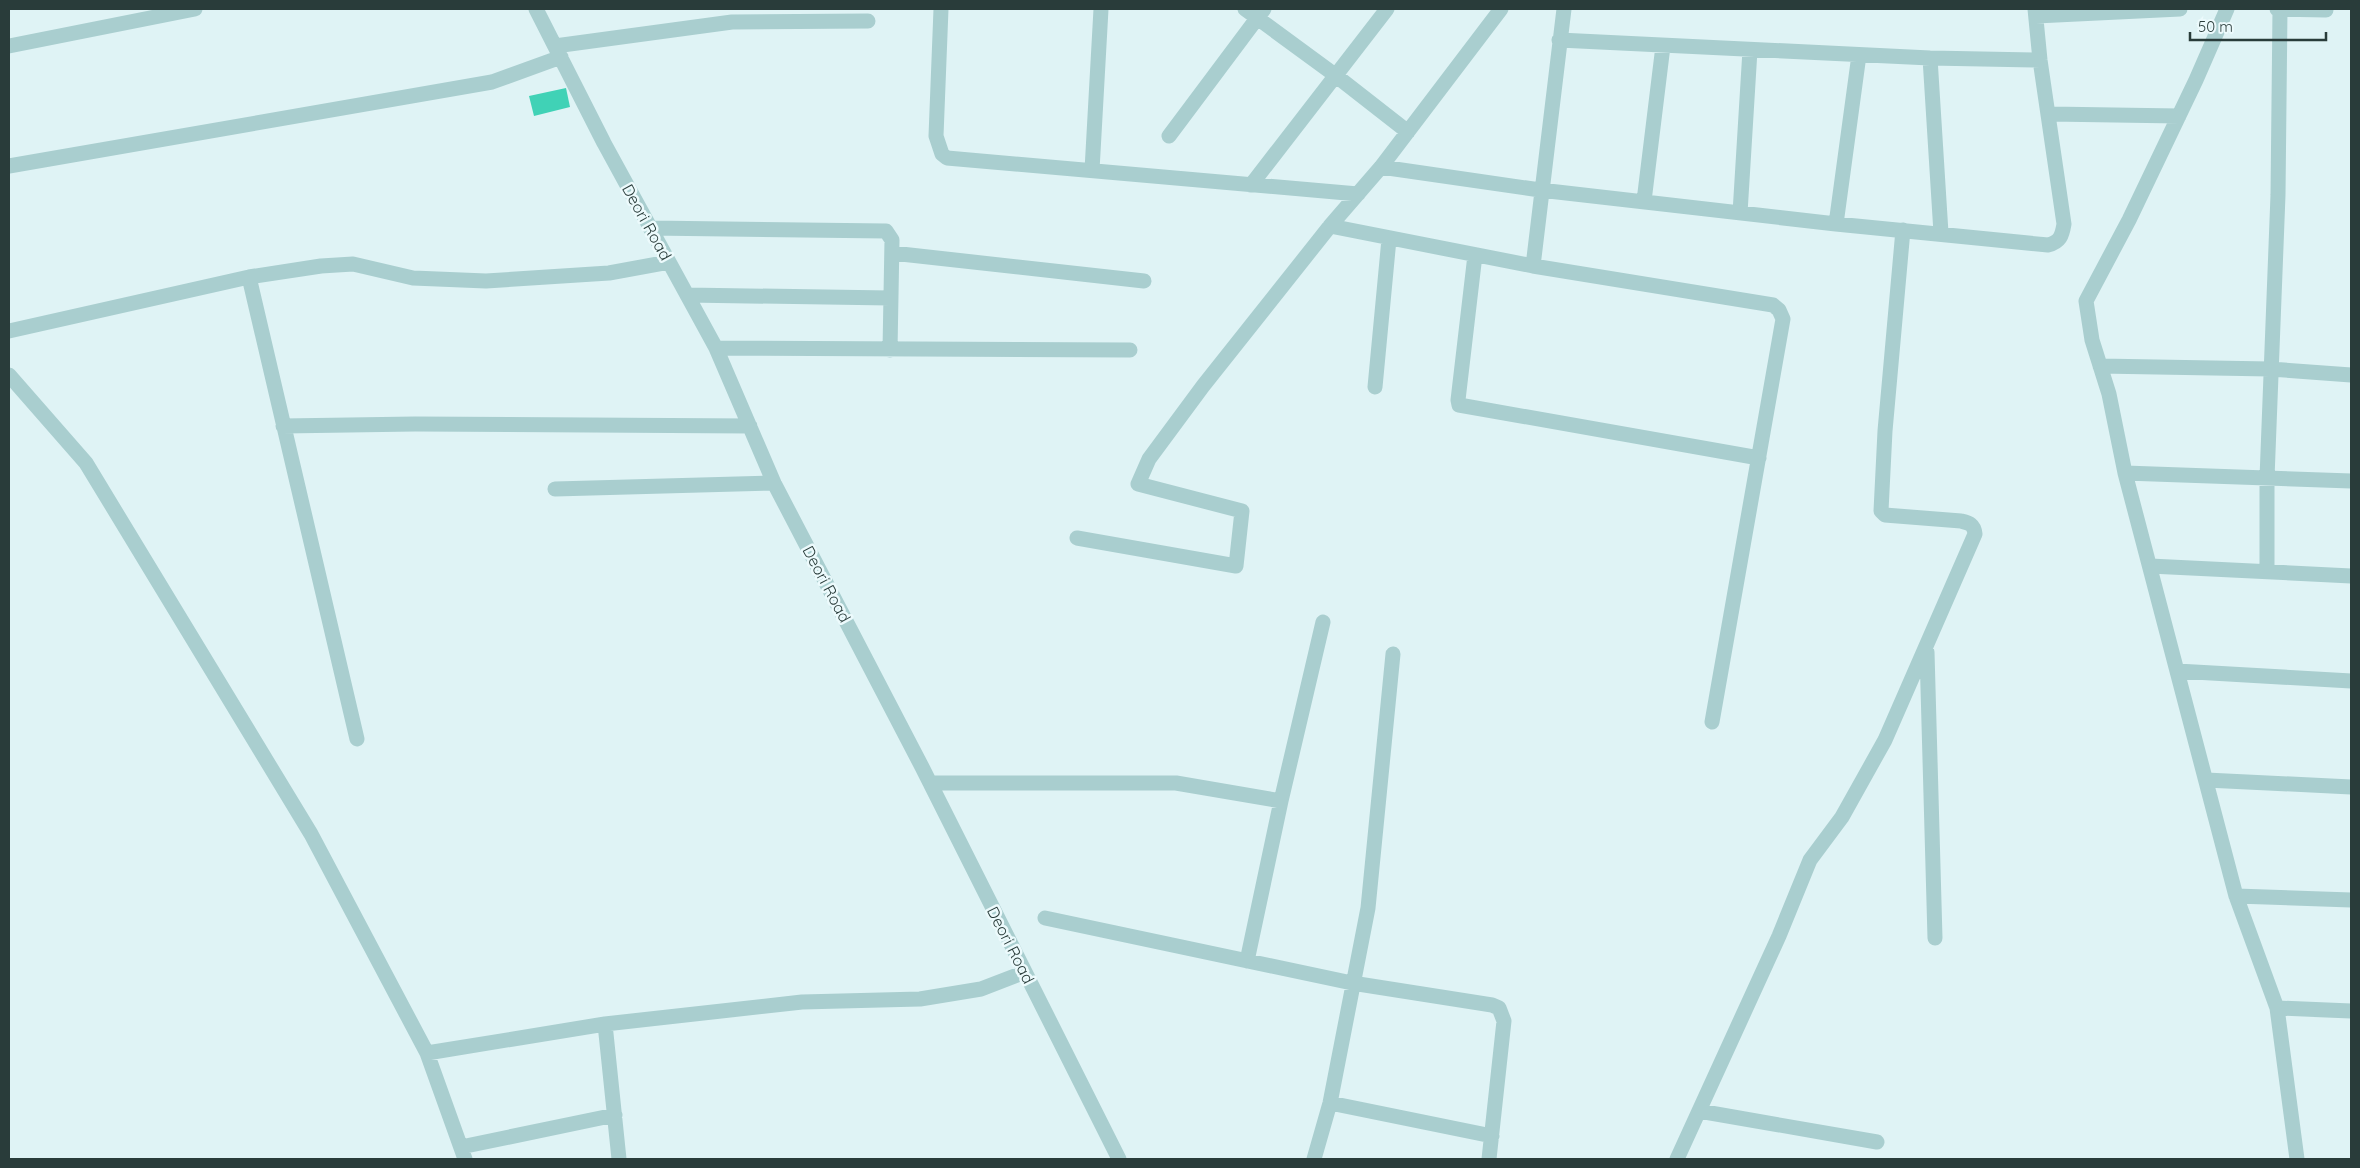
<svg xmlns="http://www.w3.org/2000/svg" width="2360" height="1168" font-family="Quicksand,sans-serif">
	<style>
		.building { fill: #40d2b6 }
		.lines { fill: none; stroke-linecap: round; stroke-linejoin: round }
		.minor { stroke: #a9cecf; stroke-width: 15 }
		.labels { text-anchor: middle; dominant-baseline: central; stroke-width: 5; stroke-linejoin: round; paint-order: stroke }
		.street-label { font-size: 16px; fill: #293c3a; stroke: #ecfafc }
	</style>
	<rect width="100%" height="100%" fill="#dff3f5"/>
	<path class="building" d="M566,88L570,107L534,116L529,96Z"/>
	<g class="lines">
		<path class="minor" d="M536,9L604,143L716,348L774,483L922,767L1119,1159
			M941,9L936,136L942,154L947,158L1358,194
			M1245,9L1335,75L1408,132
			M2227,9L2196,80L2129,220L2086,301L2092,340L2109,394L2125,473L2236,896L2277,1008L2297,1159
			M2277,9L2326,10
			M2036,16L2180,9
			M1559,40L1930,58L2040,60
			M9,46L195,9
			M555,46L732,22L868,21
			M1930,58L1941,233
			M2050,114L2179,116
			M1169,136L1264,9
			M9,166L492,82L561,57
			M1381,167L1540,190L1836,224L2048,245C2060,242 2062,236 2064,224L2040,60L2035,9
			M1092,170L1101,9
			M1251,185L1387,9
			M1644,201L1663,46
			M1740,213L1750,50
			M1836,224L1859,55
			M1330,226L1533,266L1773,305L1779,310L1783,319L1712,722
			M650,228L886,231L892,240L890,350
			M892,253L1144,281
			M1475,255L1458,400L1459,405L1759,458
			M1533,266L1564,9
			M249,277L357,739
			M687,295L890,298
			M9,331L249,277L321,266L353,264L413,278L486,281L609,273L669,262
			M716,348L1130,350
			M2100,366L2270,369L2351,375
			M9,375L86,463L311,834L427,1053L465,1159
			M1375,387L1389,239
			M283,426L415,424L750,426
			M2125,473L2351,481
			M555,489L774,483
			M1077,538L1236,566L1242,511L1138,484L1149,459L1203,386L1330,226L1381,167L1501,9
			M2150,566L2351,576
			M2267,572V478L2278,195L2280,9
			M1927,652L1935,938
			M2177,671L2351,681
			M2206,780L2351,787
			M930,783H1176L1281,801
			M2236,896L2351,900
			M1045,918L1352,983L1492,1005L1499,1008L1504,1021L1489,1159
			M1247,961L1281,801L1323,622
			M2277,1008L2351,1011
			M605,1024L619,1159
			M427,1053L605,1024L802,1002L920,999L981,989L1025,972
			M1330,1103L1492,1136
			M1699,1111L1877,1142
			M461,1147L615,1115
			M1314,1159L1330,1103L1368,908L1393,654
			M1677,1159L1779,936L1810,860L1842,817L1885,740L1975,534C1974,524 1969,523 1961,521L1885,515L1881,511L1885,431L1903,230"/>
	</g>
	<g class="labels">
		<g class="street-label">
			<text transform="translate(647 222) rotate(61)">Deori Road</text>
			<text transform="translate(827 584) rotate(62)">Deori Road</text>
			<text transform="translate(1011 945) rotate(63)">Deori Road</text>
		</g>
	</g>
	<rect width="2360" height="1168" fill="none" stroke="#293c3a" stroke-width="20"/>
	<path d="M2190 32v8h136v-8" fill="none" stroke="#293c3a" stroke-width="2.5"/>
	<text x="2198" y="32" font-size="15" fill="#293c3a" stroke="#ecfafc" stroke-width="4" paint-order="stroke">50 m</text>
</svg>
